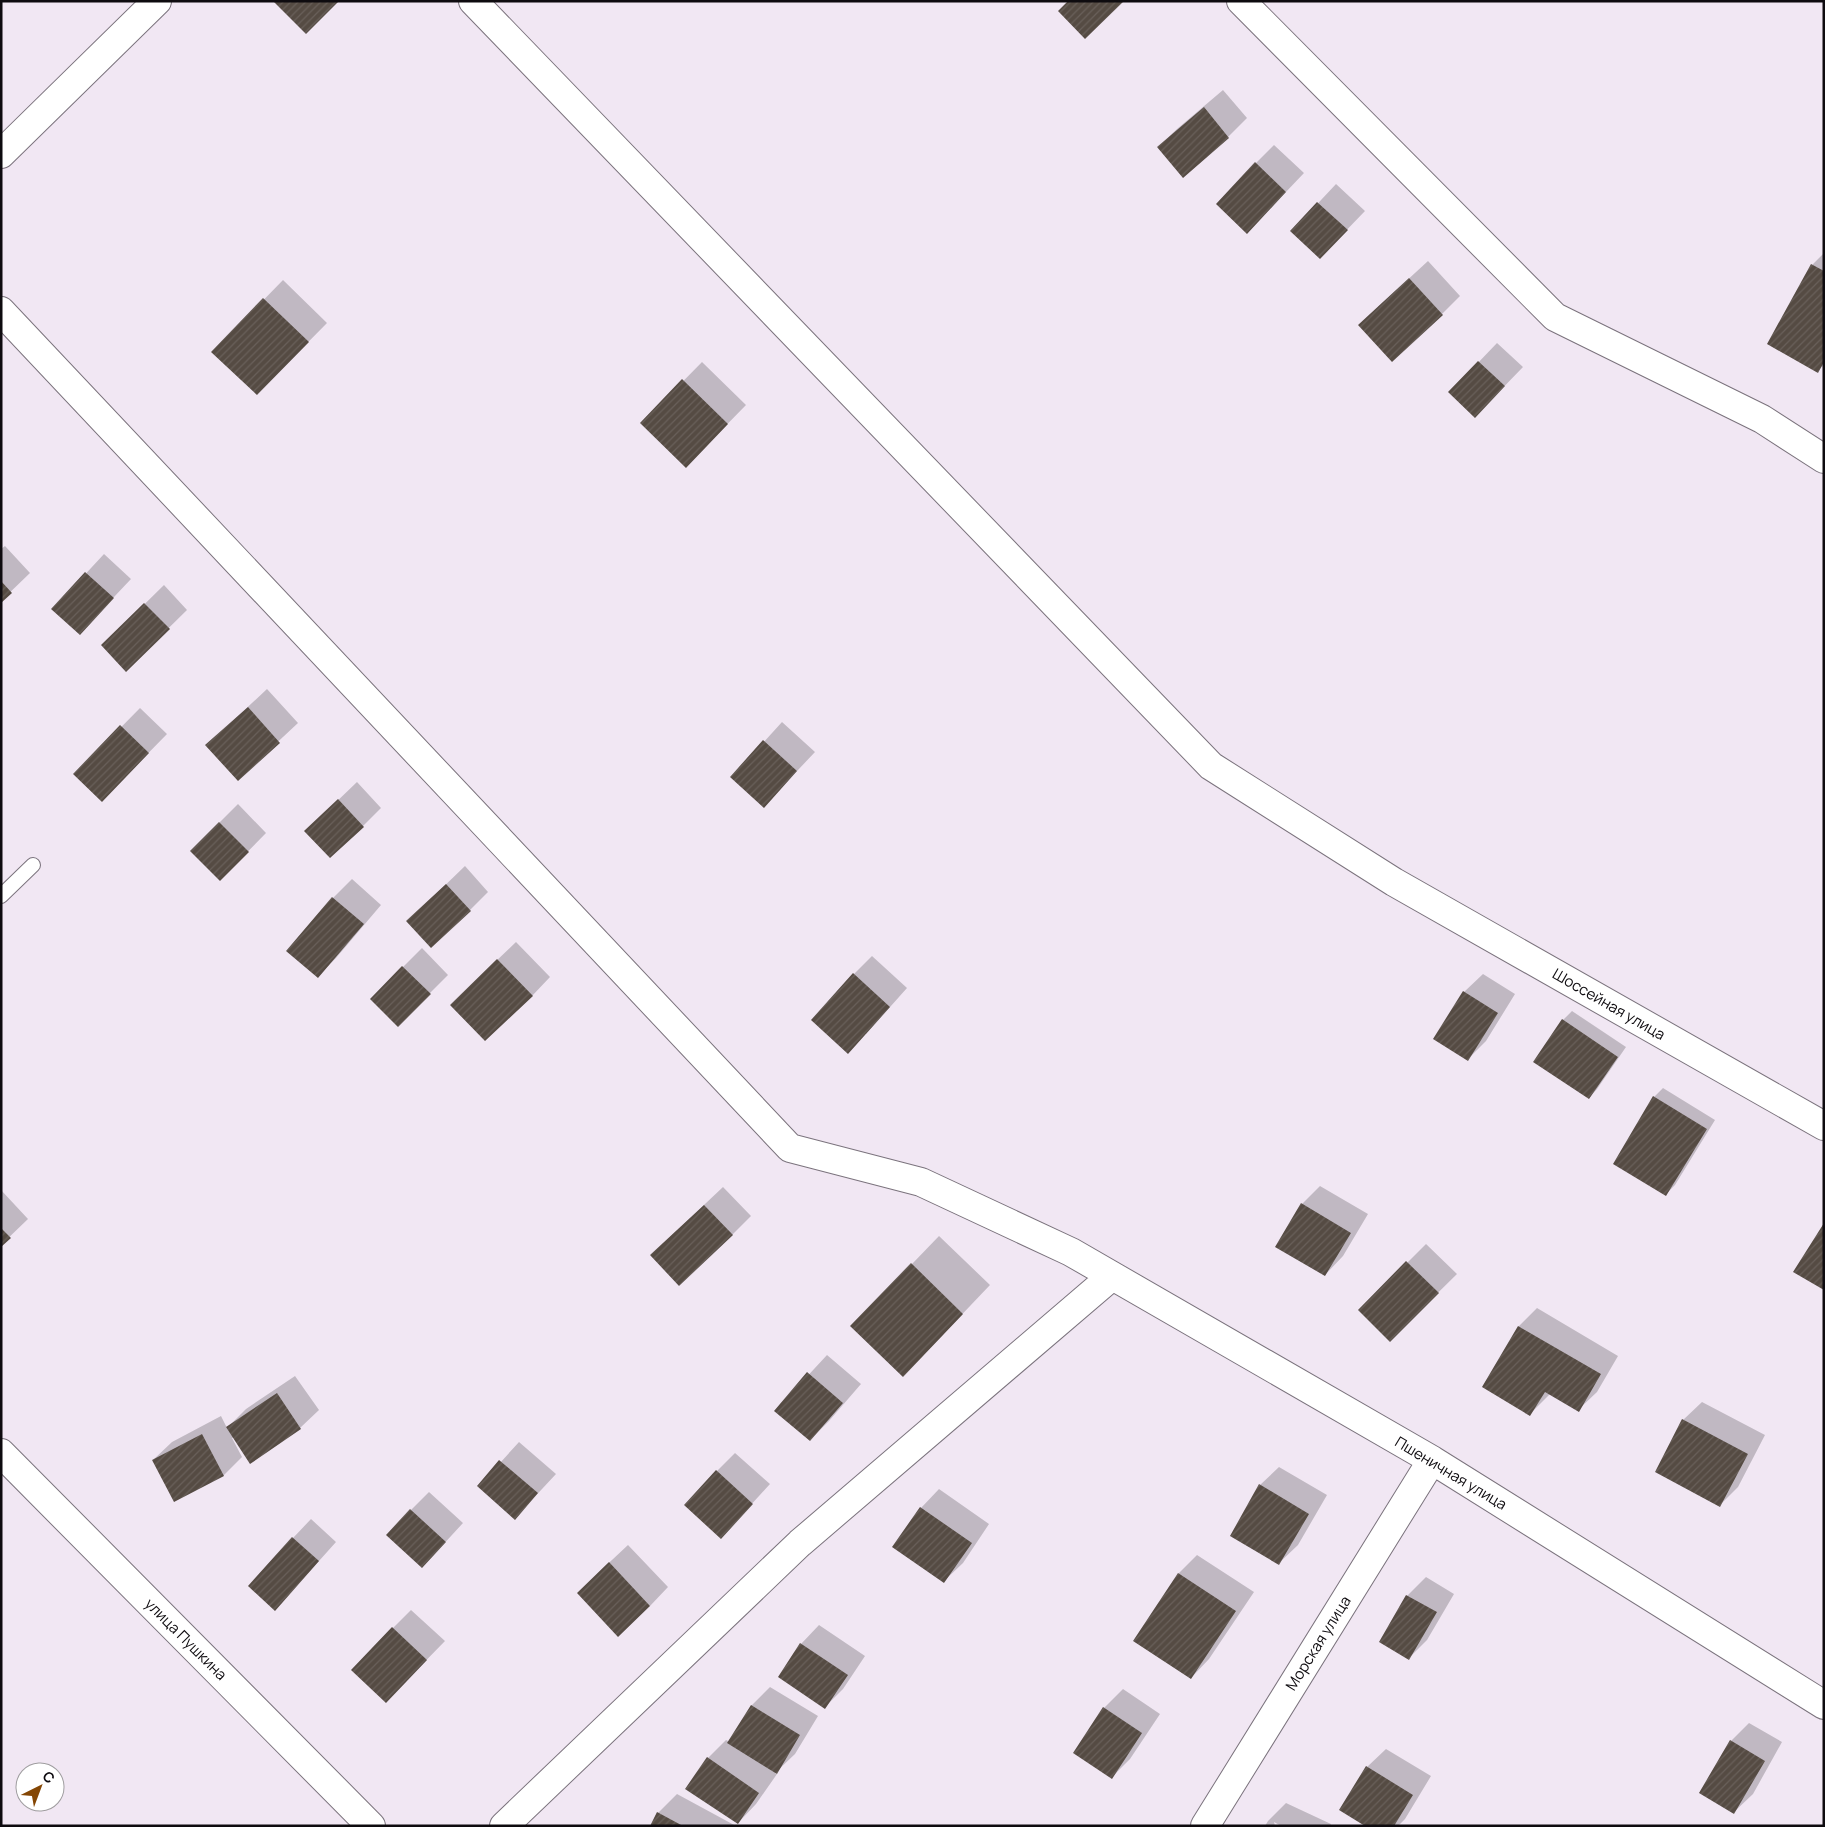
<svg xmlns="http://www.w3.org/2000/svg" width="1825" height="1827" font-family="Manrope,sans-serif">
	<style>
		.shadow { fill: #0003 }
		.building { fill: url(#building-hatch) }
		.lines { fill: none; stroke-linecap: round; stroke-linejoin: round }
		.lane-casing { stroke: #7b737d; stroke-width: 16 }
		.street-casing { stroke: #7b737d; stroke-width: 30 }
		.lane { stroke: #fff; stroke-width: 14 }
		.street { stroke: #fff; stroke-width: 28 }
		.labels { text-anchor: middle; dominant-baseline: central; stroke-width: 5; stroke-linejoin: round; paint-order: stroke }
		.street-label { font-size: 15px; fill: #0e0b0f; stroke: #fff }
	</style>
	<defs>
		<pattern id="building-hatch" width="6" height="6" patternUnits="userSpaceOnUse" patternTransform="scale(1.25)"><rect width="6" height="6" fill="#554b43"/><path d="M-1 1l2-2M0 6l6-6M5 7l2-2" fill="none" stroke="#69605a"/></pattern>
	</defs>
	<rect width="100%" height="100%" fill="#f1e7f3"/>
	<path class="shadow" d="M1223,90L1247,118L1228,137L1183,176L1158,147L1177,129Z
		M1274,145L1304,173L1265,214L1256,163Z
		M1336,184L1365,211L1338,239L1292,231Z
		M1824,253V365L1817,371L1812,265Z
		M1428,261L1460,296L1442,314L1378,307Z
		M283,280L327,323L257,394L213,352Z
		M1497,343L1523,367L1493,398L1450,392Z
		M702,362L746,405L704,448L642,423Z
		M5,546L30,573L1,601V549Z
		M104,554L131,579L80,633L53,609Z
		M164,585L187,610L126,670L103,645Z
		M267,689L298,723L238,779L207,745Z
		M140,708L167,734L120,782L75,774Z
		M782,722L815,752L764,806L732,777Z
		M357,782L381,808L363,826L306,831Z
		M238,804L266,833L220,880L191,851Z
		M465,866L488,892L470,910L408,921Z
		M352,879L381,905L336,958L318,976L288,951L333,898Z
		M516,942L550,977L532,996L470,986Z
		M422,948L448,975L398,1025L371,999Z
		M872,956L907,988L866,1034L854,974Z
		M1483,974L1515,994L1486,1041L1468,1059L1464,992Z
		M1572,1011L1626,1047L1597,1089L1589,1098L1535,1062L1563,1020Z
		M1663,1088L1715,1120L1675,1185L1666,1194L1654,1097Z
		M1320,1186L1368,1214L1343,1256L1325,1275L1302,1204Z
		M723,1187L751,1216L732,1235L670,1237Z
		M1,1190L28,1219L1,1245Z
		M939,1236L990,1285L931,1347L912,1264Z
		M1426,1244L1457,1274L1390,1340L1360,1310Z
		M1537,1308L1618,1356L1597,1392L1578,1410L1550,1394L1530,1414L1483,1386L1519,1326Z
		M827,1355L861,1384L829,1421L810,1440L776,1410Z
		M295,1376L319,1410L300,1428L232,1438L242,1457L224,1475L175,1500L153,1460L172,1442L221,1416L227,1428L246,1409Z
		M1702,1402L1765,1435L1738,1487L1720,1505L1683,1420Z
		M519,1442L556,1474L515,1518L479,1486Z
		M735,1453L770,1484L739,1518L717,1471Z
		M1279,1467L1327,1495L1298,1545L1279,1563L1260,1485Z
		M939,1489L989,1524L963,1563L944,1581L894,1546L921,1508Z
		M429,1492L463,1523L440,1548L411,1510Z
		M311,1519L336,1542L293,1590V1538Z
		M628,1545L668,1587L650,1606L597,1574Z
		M1197,1555L1254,1592L1209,1659L1191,1678L1135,1641L1179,1573Z
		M1426,1577L1454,1594L1427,1640L1409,1658L1381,1641L1407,1596Z
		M411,1610L445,1641L404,1683L393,1628Z
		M819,1625L865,1656L843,1689L825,1707L801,1644Z
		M770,1687L818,1716L795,1754L775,1773L777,1774L756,1804L738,1823L708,1758L726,1740L730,1742L752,1705Z
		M1123,1689L1160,1714L1130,1759L1112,1777L1075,1753L1104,1708Z
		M1749,1723L1782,1742L1753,1794L1734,1812L1731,1741Z
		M1386,1749L1431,1776L1405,1819L1398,1826H1368L1367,1767Z
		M677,1794L736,1826H652L658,1813Z
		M1286,1803L1331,1824L1330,1826H1281L1274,1822L1275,1826H1265L1268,1821Z"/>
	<path class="building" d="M273,1H339L306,34Z
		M1068,1H1124L1085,39L1058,11Z
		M1204,107L1229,138L1183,178L1157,147Z
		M1255,162L1286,192L1247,234L1216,204Z
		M1317,202L1348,230L1320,259L1290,231Z
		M1811,264L1824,271V362L1818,373L1767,344Z
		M1409,278L1443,315L1392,362L1358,325Z
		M263,298L309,342L257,395L211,352Z
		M1478,361L1505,386L1475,418L1448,392Z
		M682,379L728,424L686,468L640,423Z
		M85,572L114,598L80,635L51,609Z
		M1,581L12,593L1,603Z
		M144,603L170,629L126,672L101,645Z
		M248,707L280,743L238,781L205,745Z
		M120,725L149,753L102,802L73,774Z
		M763,740L797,771L764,808L730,777Z
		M338,799L364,827L330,858L304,831Z
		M219,822L249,852L220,881L190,851Z
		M446,884L471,911L431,948L406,921Z
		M332,897L364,924L318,978L286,951Z
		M497,959L533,996L485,1041L450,1005Z
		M402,966L431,994L398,1027L370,999Z
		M853,973L890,1007L848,1054L811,1020Z
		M1463,991L1498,1013L1468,1061L1433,1039Z
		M1562,1019L1618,1057L1589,1099L1533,1062Z
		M1653,1096L1707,1129L1666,1196L1613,1164Z
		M1301,1203L1351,1233L1325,1276L1275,1247Z
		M704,1205L733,1235L679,1286L650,1255Z
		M1824,1223V1290L1793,1272Z
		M1,1228L11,1238L1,1247Z
		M1406,1261L1439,1293L1390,1342L1358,1310Z
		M911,1263L963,1314L903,1377L850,1326Z
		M1518,1326L1601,1374L1579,1412L1545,1392L1530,1416L1482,1387Z
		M807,1372L843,1403L810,1441L774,1411Z
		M277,1393L301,1429L250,1464L226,1427Z
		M1682,1419L1748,1454L1720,1507L1655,1472Z
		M202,1434L224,1476L174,1502L152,1460Z
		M499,1460L538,1493L515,1520L477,1486Z
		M716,1470L753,1504L721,1539L684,1505Z
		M1259,1484L1309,1514L1279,1565L1230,1536Z
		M920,1507L972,1543L944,1583L892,1547Z
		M410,1509L446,1542L422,1568L386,1535Z
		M292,1537L319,1561L275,1611L248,1586Z
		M609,1562L650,1606L618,1637L577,1593Z
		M1178,1573L1236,1611L1191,1679L1133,1641Z
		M1406,1595L1437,1612L1409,1660L1379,1642Z
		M392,1627L427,1660L386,1703L351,1670Z
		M800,1643L848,1675L825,1709L778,1677Z
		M751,1705L800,1735L777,1774L727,1743Z
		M1103,1707L1142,1733L1112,1779L1073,1753Z
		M1730,1740L1765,1761L1734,1814L1699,1793Z
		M707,1757L759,1793L738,1824L685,1789Z
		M1366,1766L1413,1795L1394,1826H1365L1339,1810Z
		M657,1812L683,1826H650Z"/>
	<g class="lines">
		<defs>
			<path id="lane" d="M1,896L33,865"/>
			<path id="street" d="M473,1L1211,766L1394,882L1824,1126
				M1241,1L1555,317L1762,419L1824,459
				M1,154L157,1
				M1,311L790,1148L921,1182L1071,1252L1432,1460L1824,1705
				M1,1453L371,1826
				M504,1826L800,1543L1112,1276
				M1205,1826L1432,1460"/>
		</defs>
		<use href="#lane" class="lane-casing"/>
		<use href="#street" class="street-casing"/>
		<use href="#lane" class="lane"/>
		<use href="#street" class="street"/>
	</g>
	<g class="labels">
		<g class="street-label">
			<text transform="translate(1609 1004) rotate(30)">Шоссейная улица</text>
			<text transform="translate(1451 1473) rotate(31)">Пшеничная улица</text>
			<text transform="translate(186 1639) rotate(45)">улица Пушкина</text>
			<text transform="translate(1318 1643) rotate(-58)">Морская улица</text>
		</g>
	</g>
	<rect width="1825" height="1827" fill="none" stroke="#0e0b0f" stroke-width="5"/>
	<g transform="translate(40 1787) rotate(42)"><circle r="24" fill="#ffffff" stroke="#9f9d9f"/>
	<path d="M0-4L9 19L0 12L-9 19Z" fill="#844604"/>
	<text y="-8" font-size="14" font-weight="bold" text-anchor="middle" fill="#0e0b0f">С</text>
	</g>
</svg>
